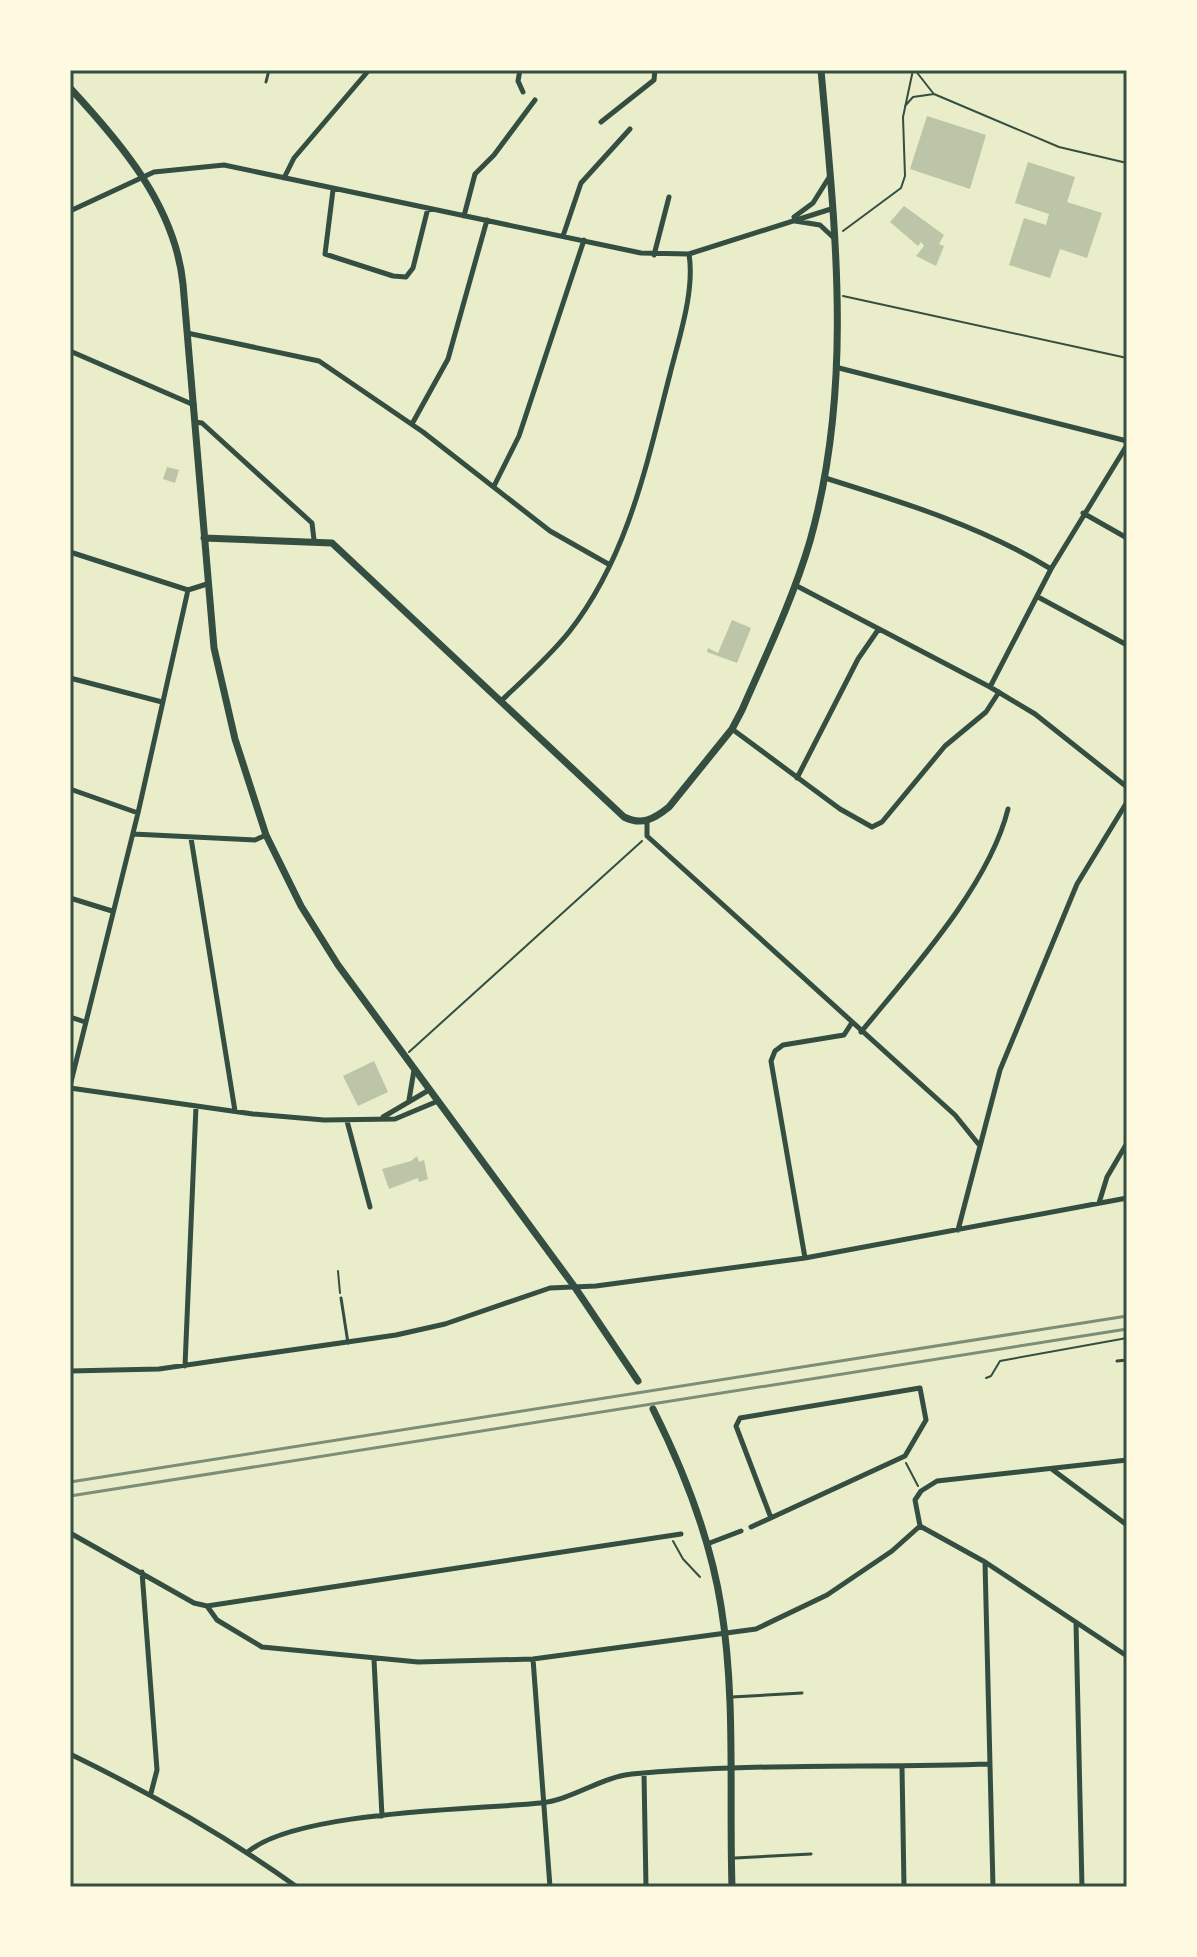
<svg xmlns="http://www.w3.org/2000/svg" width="1197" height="1957" font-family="'PT Sans Narrow',sans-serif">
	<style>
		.building { fill: #bcc5a7 }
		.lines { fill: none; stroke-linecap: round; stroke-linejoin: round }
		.path { stroke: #344e41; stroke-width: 2 }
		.service { stroke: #344e41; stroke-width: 3 }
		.minor { stroke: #344e41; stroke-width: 5 }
		.tertiary { stroke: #344e41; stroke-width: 7 }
		.rail { stroke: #7c8e77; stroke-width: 3 }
		.neatline { fill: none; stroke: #344e41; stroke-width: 3 }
	</style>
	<rect width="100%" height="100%" fill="#e9edc9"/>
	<path class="building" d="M927,116L986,135L970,189L910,169Z
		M1028,162L1075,177L1067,202L1102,213L1087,258L1060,249L1050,278L1009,265L1024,218L1046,225L1049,214L1015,203Z
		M904,206L944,235L939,244L944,246L936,266L916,256L924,246L921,242L918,246L890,222Z
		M167,467L179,470L175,483L163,479Z
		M732,620L751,628L737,663L707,652L708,648L718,653Z
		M374,1061L388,1092L358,1106L343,1076Z
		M417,1156L419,1162L424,1160L428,1179L419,1182L418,1178L389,1189L382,1169L411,1161Z"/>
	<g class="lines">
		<path class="path" d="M915,70L933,93
			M905,106L913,97L934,94L1059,147L1127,163
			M843,231L901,188L905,176L903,117L913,70
			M843,296L1127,358
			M409,1052L642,841
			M338,1271L340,1293
			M986,1378L991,1376L1000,1361L1127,1338
			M906,1463L918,1486
			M673,1541L683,1559L700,1577"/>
		<path class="service" d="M266,82L269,70
			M341,1298L348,1343
			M1117,1361L1127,1360
			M732,1697L802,1693
			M735,1858L811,1854"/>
		<path class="minor" d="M520,70L518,81L523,92
			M601,122L654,80L655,70
			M284,178L294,158L369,70
			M333,190L325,254L393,276L406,277L413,268L428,208
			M70,211L154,172L224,165L641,253L689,254L831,209
			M464,216L475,174L494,155L535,100
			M794,217L813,203L828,179
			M795,221L820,225L835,239
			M563,236L581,183L630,129
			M654,255L669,197
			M187,333L319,361L423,432L550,531L610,565
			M70,351L194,405
			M839,368L1127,441
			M195,422L202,423L312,523L314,540
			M412,424L448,359L487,220
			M825,478C902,502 981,526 1051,569
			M494,486L519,436L584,240
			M1083,513L1127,538
			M70,552L188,590
			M795,585L990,687L1035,714L1127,787
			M1038,597L1127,645
			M70,678L162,702
			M990,687L1051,569L1127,445
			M501,701C524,679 549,657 569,632C628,557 647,463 670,374C679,338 695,291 689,254
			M732,729L840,809L872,827L882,822L945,746L986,712L999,692
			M797,778L858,659L878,630
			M70,789L138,813
			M647,821V836L955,1115L980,1146
			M133,834L255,840L266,835
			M191,838L235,1111
			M70,898L112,911
			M70,1017L85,1022
			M861,1032C911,971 989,886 1008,809
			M70,1086L138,813L188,590L207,584
			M70,1088L253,1114L324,1120L395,1119L438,1101
			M409,1100L414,1070
			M383,1117L429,1090
			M347,1121L370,1207
			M1099,1203L1107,1177L1127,1143
			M958,1230L1000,1070L1077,884L1127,802
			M805,1258L771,1061L775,1051L783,1045L844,1035L851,1024
			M185,1366L196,1106
			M70,1371L159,1369L396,1335L445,1324L550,1288L596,1286L805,1258L1127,1198
			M1053,1470L1127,1525
			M920,1526L915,1500L921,1491L937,1481L1127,1460
			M920,1526L985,1562L1127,1656
			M751,1527L905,1456L926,1420L920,1388L740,1418L736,1426L771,1518
			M70,1533L194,1603L207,1606L217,1620L262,1647L418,1662L533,1659L756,1629L827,1595L892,1551L920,1526
			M707,1544L741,1531
			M985,1562L993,1887
			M142,1572L157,1770L151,1793
			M207,1606L681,1534
			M1076,1623L1082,1887
			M533,1659L550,1887
			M374,1660L382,1816
			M70,1754C150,1793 225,1835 297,1887
			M902,1767L904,1887
			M644,1774L646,1887
			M249,1851C299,1811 472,1810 540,1803C572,1800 601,1777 632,1774C750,1763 871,1768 990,1764"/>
		<path class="tertiary" d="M70,88C121,143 175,206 183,284L214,648L235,739L266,835L301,906L338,965L574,1286L638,1381
			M204,538L332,543L624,817C642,826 654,819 669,807L732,729L742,710C766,655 793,599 810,541C854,385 835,228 821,70
			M653,1409C684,1471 710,1537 721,1606C736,1698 729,1794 732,1887"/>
		<path class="rail" d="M70,1482L1127,1316
			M70,1496L1127,1329"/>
	</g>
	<rect width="1197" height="1957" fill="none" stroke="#fefae0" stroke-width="144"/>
	<rect x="72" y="72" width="1053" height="1813" class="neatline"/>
</svg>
